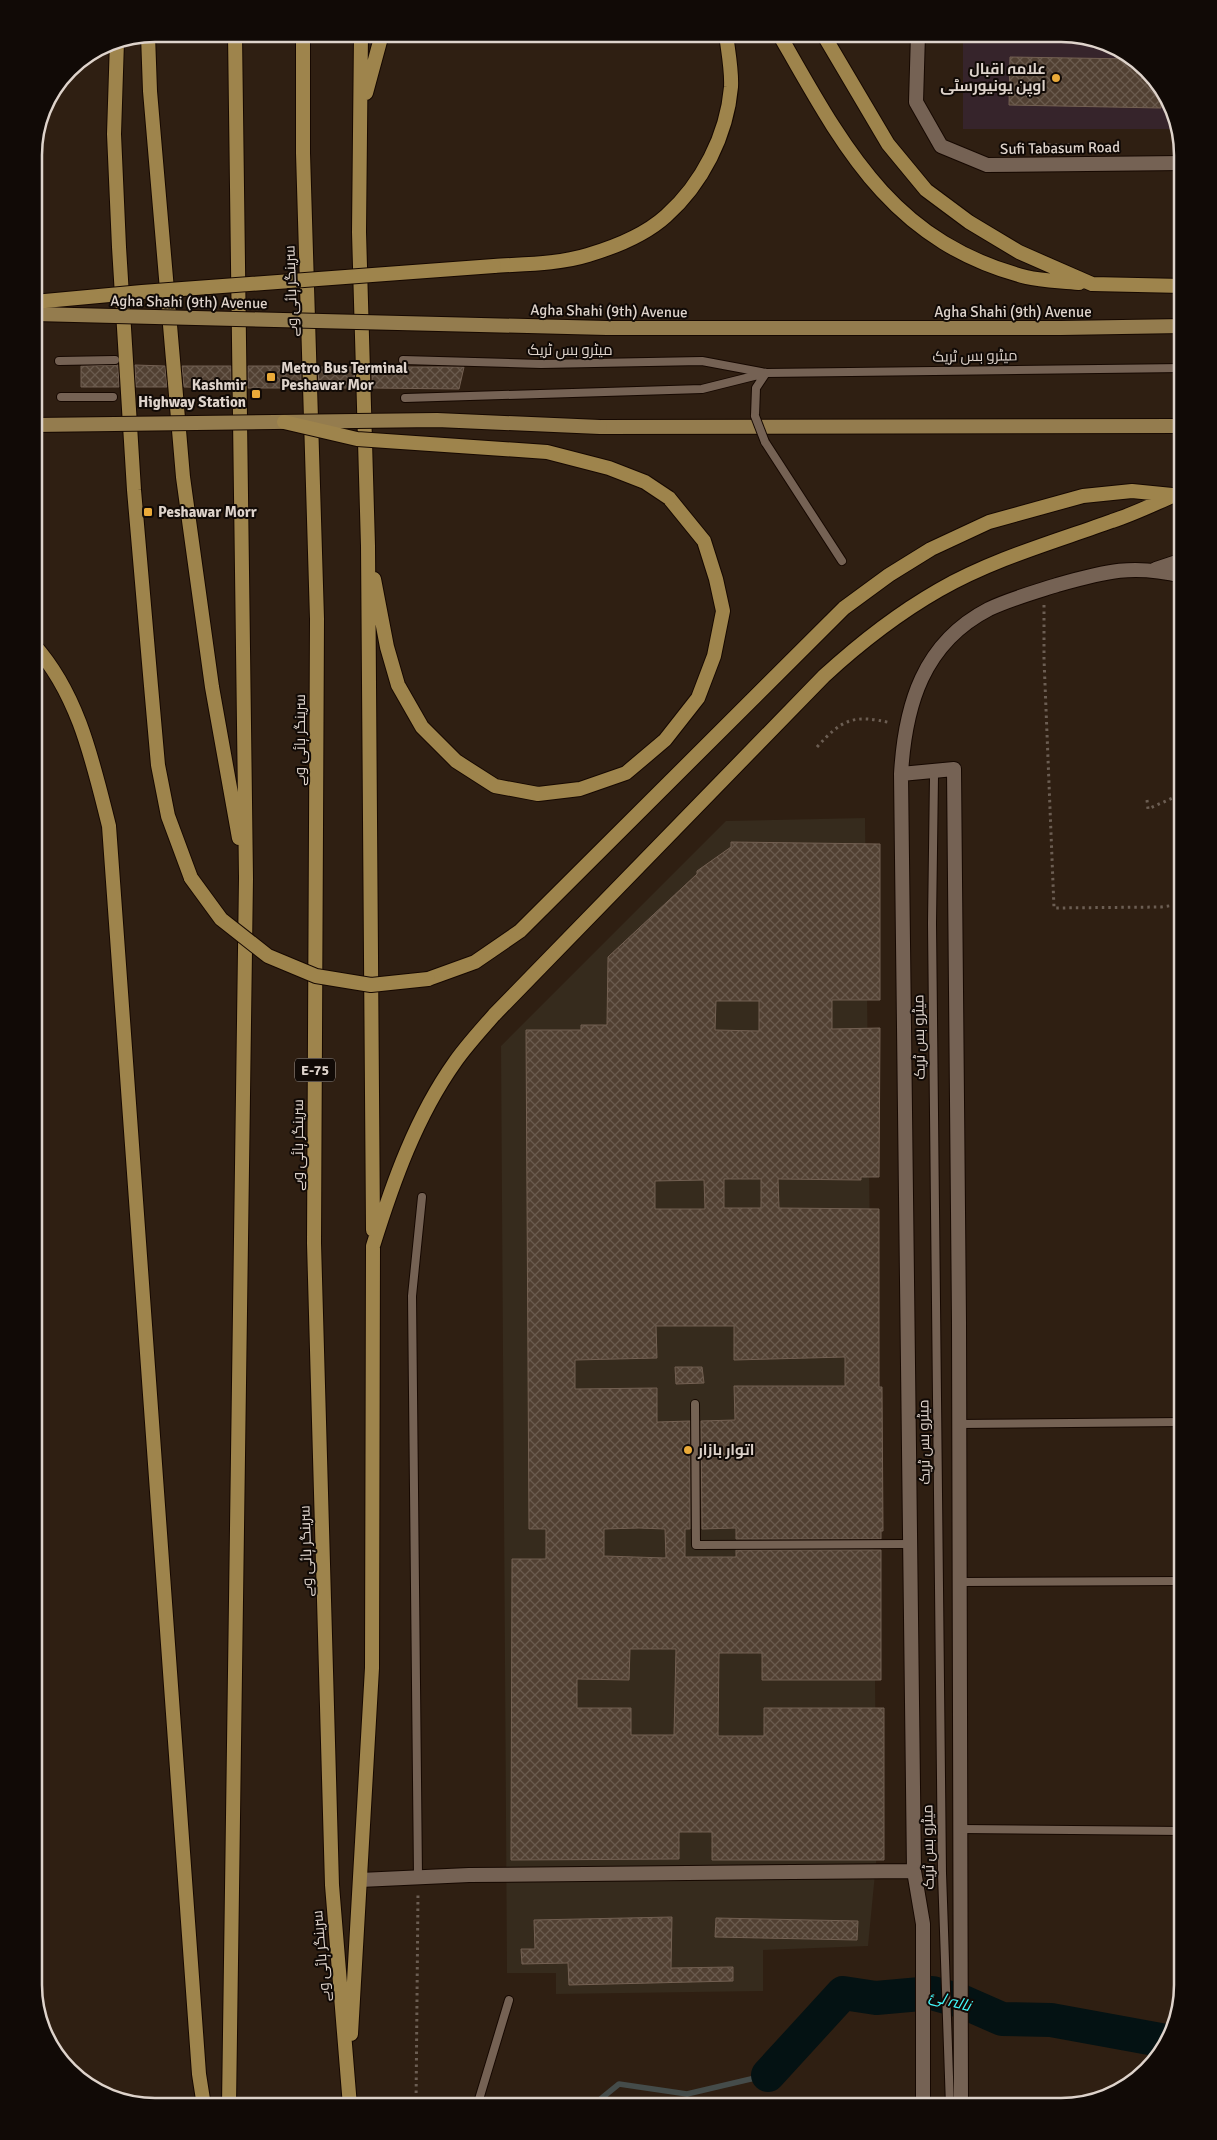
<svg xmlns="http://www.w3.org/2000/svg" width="1217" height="2140" font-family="Signika,Cairo,sans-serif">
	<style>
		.commercial { fill: #362b1d }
		.education { fill: #36242b }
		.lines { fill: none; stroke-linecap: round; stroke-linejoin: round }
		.stream { stroke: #454c4a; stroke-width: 5.5 }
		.river { stroke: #041213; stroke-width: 34 }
		.building { fill: url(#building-cross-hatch); stroke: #736052; fill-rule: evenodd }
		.service-casing { stroke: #160801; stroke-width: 10 }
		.minor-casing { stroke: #160801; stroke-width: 16 }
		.tertiary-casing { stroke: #160801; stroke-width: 16 }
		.primary-casing { stroke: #160801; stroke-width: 16 }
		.trunk-casing { stroke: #160801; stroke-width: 16 }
		.path { stroke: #6c5e53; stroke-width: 3; stroke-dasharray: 2.5 4; stroke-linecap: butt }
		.service { stroke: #756254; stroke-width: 8 }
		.minor { stroke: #756254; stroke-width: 14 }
		.tertiary { stroke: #756254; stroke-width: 14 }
		.primary { stroke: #947c4e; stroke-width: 14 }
		.trunk { stroke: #9e844c; stroke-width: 14 }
		.service-bridge-casing { stroke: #160801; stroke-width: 10; stroke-linecap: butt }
		.primary-bridge-casing { stroke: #160801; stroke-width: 16; stroke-linecap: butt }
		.trunk-bridge-casing { stroke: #160801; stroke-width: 16; stroke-linecap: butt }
		.service-bridge { stroke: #756254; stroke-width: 8 }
		.primary-bridge { stroke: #947c4e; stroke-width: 14 }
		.trunk-bridge { stroke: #9e844c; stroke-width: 14 }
		.poi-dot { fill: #eaaa39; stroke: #110a06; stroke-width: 2 }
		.labels { text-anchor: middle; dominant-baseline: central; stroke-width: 4; stroke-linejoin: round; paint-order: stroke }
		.shield { fill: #110a06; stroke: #a09790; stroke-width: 1 }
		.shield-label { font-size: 14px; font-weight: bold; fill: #ded3cb }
		.poi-label { font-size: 15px; font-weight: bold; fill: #ded3cb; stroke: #110a06; text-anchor: start }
		.street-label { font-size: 15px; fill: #ded3cb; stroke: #110a06 }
		.water-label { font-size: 16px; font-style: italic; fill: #42f8fb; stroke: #110a06 }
		.rim { fill: none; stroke: #ded3cb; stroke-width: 2.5 }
	</style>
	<defs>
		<pattern id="building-cross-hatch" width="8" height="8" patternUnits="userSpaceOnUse" patternTransform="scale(1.25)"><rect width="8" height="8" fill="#514032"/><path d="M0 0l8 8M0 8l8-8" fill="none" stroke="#6a5b4e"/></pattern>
	</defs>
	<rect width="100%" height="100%" fill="#2f1f12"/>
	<path class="commercial" d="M865,818L877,1853L868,1946L763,1950V1991L556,1994V1973H507L501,1046L726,821Z"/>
	<path class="education" d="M963,34H1070L1129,54L1171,102L1177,129H963Z"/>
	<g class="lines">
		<path class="stream" d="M592,2106L619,2084L687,2094L768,2075"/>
		<path class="river" d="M768,2075L843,1993L876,1998L932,1993L961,2001L1002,2019L1051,2020L1166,2041"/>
	</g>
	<path class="building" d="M1010,57L1133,59L1161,91V108L1009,105Z
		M118,365L119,387H81V366Z
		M135,365L165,366L167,387H136Z
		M182,366H231V388L184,387Z
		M248,366H301V388H248Z
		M318,367H354L355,388H319Z
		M372,367H464L459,389L372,388Z
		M731,842L880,844V1000H832V1029L880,1028L879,1177H861V1180L778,1179L779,1208L879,1209V1387H882L883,1531H881V1539H736V1528L702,1529L701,1421L735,1420L734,1386H845V1357L734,1360V1326H656L657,1358L575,1360V1389L657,1388V1422L690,1421V1529H685V1557H736V1550H881V1680H762V1653H719L718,1736H764V1708H884V1860H712V1832H679V1859L511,1860L512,1559H546V1529H529L526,1030H581V1025H607L608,957L697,874V871L731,847ZM716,1001H759V1031L715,1030ZM724,1179H761V1208H724ZM704,1180L705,1209H655V1181ZM639,1528L665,1529L666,1558L604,1556V1529ZM630,1649H676L674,1735H631V1708H577V1679L629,1680Z
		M675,1367H702L704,1383L676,1384Z
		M672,1917L671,1968L733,1967V1981L569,1985L568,1963L522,1964L521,1949H535L534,1920Z
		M716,1918L858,1921L857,1940L715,1937Z"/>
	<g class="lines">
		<defs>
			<path id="service" d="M403,360L541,364L702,361L766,373L1183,368
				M59,361L115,360
				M61,397H113
				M405,398L702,389L762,374
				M755,416L756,388L766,373
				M765,442L842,561
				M934,776L932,923L942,1873L950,2106
				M695,1404L696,1545L910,1544
				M959,1424L1183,1422
				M960,1582L1183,1581
				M961,1829L1183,1831
				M418,1877L412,1296L422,1197
				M477,2106L509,2000"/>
			<path id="minor" d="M1156,569L1183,560
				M901,774L954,769L959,1322L961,2106
				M360,1880L469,1875L914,1871
				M923,2106V1924L914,1871L901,774C905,705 923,643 989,609C1010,599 1035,592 1057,585C1106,571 1133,564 1183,576"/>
			<path id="tertiary" d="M918,34L916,102L941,146L987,165L1183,163"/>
			<path id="primary" d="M607,328H1061L1183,326
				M600,427L1183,426"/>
			<path id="trunk" d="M303,34V153L317,619L314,1243L332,1885L350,2106
				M361,34L359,232L368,546L373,1230
				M779,34C843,146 891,242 1026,277C1042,281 1061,281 1079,283
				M823,34L888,144L926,190L969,222L1019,252L1092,284L1183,286
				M148,35L150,91L183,477L212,687L239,838
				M117,41L114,134L119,247L134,490L151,686L158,765L168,816L191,878
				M366,93L382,34
				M494,266C525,264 559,264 588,255C615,247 645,235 666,216C702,184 727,135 731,87C732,70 728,51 726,34
				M374,579L387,647L398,685L422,727L456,761L495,786L538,794L580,789L626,773L665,740L698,698L714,656L723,611L716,579L704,541L669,498
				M34,645C79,695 93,763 109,826L199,2074L204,2106
				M428,979L475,962L520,931L844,608L889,575L931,549L989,522L1083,496L1132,491L1172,495
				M351,2034L372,1668L373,1246C393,1182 416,1117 455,1062C467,1045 481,1030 494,1015L824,676C860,643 897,614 939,590C993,559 1054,542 1112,521C1134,514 1154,504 1175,495L1183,494
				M229,2106L246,878L235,34"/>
		</defs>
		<use href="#service" class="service-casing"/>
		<use href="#minor" class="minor-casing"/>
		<use href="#tertiary" class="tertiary-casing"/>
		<use href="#primary" class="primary-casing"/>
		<use href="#trunk" class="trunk-casing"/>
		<path class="path" d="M1048,145H1071V149
			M1044,605V659L1054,908L1161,907L1183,904
			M817,747C842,719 854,714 891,723
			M1147,800L1148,809L1177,796L1183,832
			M416,2106L418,1892"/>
		<use href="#service" class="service"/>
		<use href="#minor" class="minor"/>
		<use href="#tertiary" class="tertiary"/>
		<use href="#primary" class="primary"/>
		<use href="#trunk" class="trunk"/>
		<defs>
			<path id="service-bridge" d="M755,416L765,442"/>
			<path id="primary-bridge" d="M34,314L607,328
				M34,425L437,420L600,427"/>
			<path id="trunk-bridge" d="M34,302L142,292L494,266
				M284,422L357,439L547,452L609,468L645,482L669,498
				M191,878L221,919L268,956L316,976L371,985L428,979"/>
		</defs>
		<use href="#service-bridge" class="service-bridge-casing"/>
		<use href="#primary-bridge" class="primary-bridge-casing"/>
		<use href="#trunk-bridge" class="trunk-bridge-casing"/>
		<use href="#service-bridge" class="service-bridge"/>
		<use href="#primary-bridge" class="primary-bridge"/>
		<use href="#trunk-bridge" class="trunk-bridge"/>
	</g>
	<g class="poi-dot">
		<circle cx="1056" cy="78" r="5"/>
		<rect x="266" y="372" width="10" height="10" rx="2.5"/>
		<rect x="251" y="389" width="10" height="10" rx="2.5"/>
		<rect x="143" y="507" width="10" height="10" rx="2.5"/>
		<circle cx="688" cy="1450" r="5"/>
	</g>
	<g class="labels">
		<rect class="shield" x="295" y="1058.5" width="40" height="23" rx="4"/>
		<g class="shield-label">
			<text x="315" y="1070">E-75</text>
		</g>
		<g class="poi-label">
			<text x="1046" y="69" text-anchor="end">علامہ اقبال<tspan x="1046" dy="17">اوپن یونیورسٹی</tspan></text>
			<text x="281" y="368">Metro Bus Terminal<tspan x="281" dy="17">Peshawar Mor</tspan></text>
			<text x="246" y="385" text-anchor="end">Kashmir<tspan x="246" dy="17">Highway Station</tspan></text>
			<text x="158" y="512">Peshawar Morr</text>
			<text x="698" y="1450">اتوار بازار</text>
		</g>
		<g class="street-label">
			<text transform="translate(1060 148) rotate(-1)">Sufi Tabasum Road</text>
			<text transform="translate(291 291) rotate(-92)">سرینگر ہائی وے</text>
			<text transform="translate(189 302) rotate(1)">Agha Shahi (9th) Avenue</text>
			<text transform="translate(609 311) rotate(1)">Agha Shahi (9th) Avenue</text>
			<text x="1013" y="312">Agha Shahi (9th) Avenue</text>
			<text x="570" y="350">میٹرو بس ٹریک</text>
			<text transform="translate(975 356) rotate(-1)">میٹرو بس ٹریک</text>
			<text transform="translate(300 740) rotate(-90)">سرینگر ہائی وے</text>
			<text transform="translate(919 1037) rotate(-91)">میٹرو بس ٹریک</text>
			<text transform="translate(298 1145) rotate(-90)">سرینگر ہائی وے</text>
			<text transform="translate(924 1442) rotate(-91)">میٹرو بس ٹریک</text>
			<text transform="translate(306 1551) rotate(-92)">سرینگر ہائی وے</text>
			<text transform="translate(928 1847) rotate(-91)">میٹرو بس ٹریک</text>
			<text transform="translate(321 1956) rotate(-95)">سرینگر ہائی وے</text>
		</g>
		<g class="water-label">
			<text transform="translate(950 2001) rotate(15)">نالہ لئ</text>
		</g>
	</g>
	<path d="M0 0H1217V2140H0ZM155 42H1061A113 113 0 0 1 1174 155V1985A113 113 0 0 1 1061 2098H155A113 113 0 0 1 42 1985V155A113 113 0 0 1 155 42Z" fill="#110a06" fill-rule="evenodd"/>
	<path class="rim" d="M155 42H1061A113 113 0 0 1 1174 155V1985A113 113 0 0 1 1061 2098H155A113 113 0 0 1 42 1985V155A113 113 0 0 1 155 42Z"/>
</svg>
